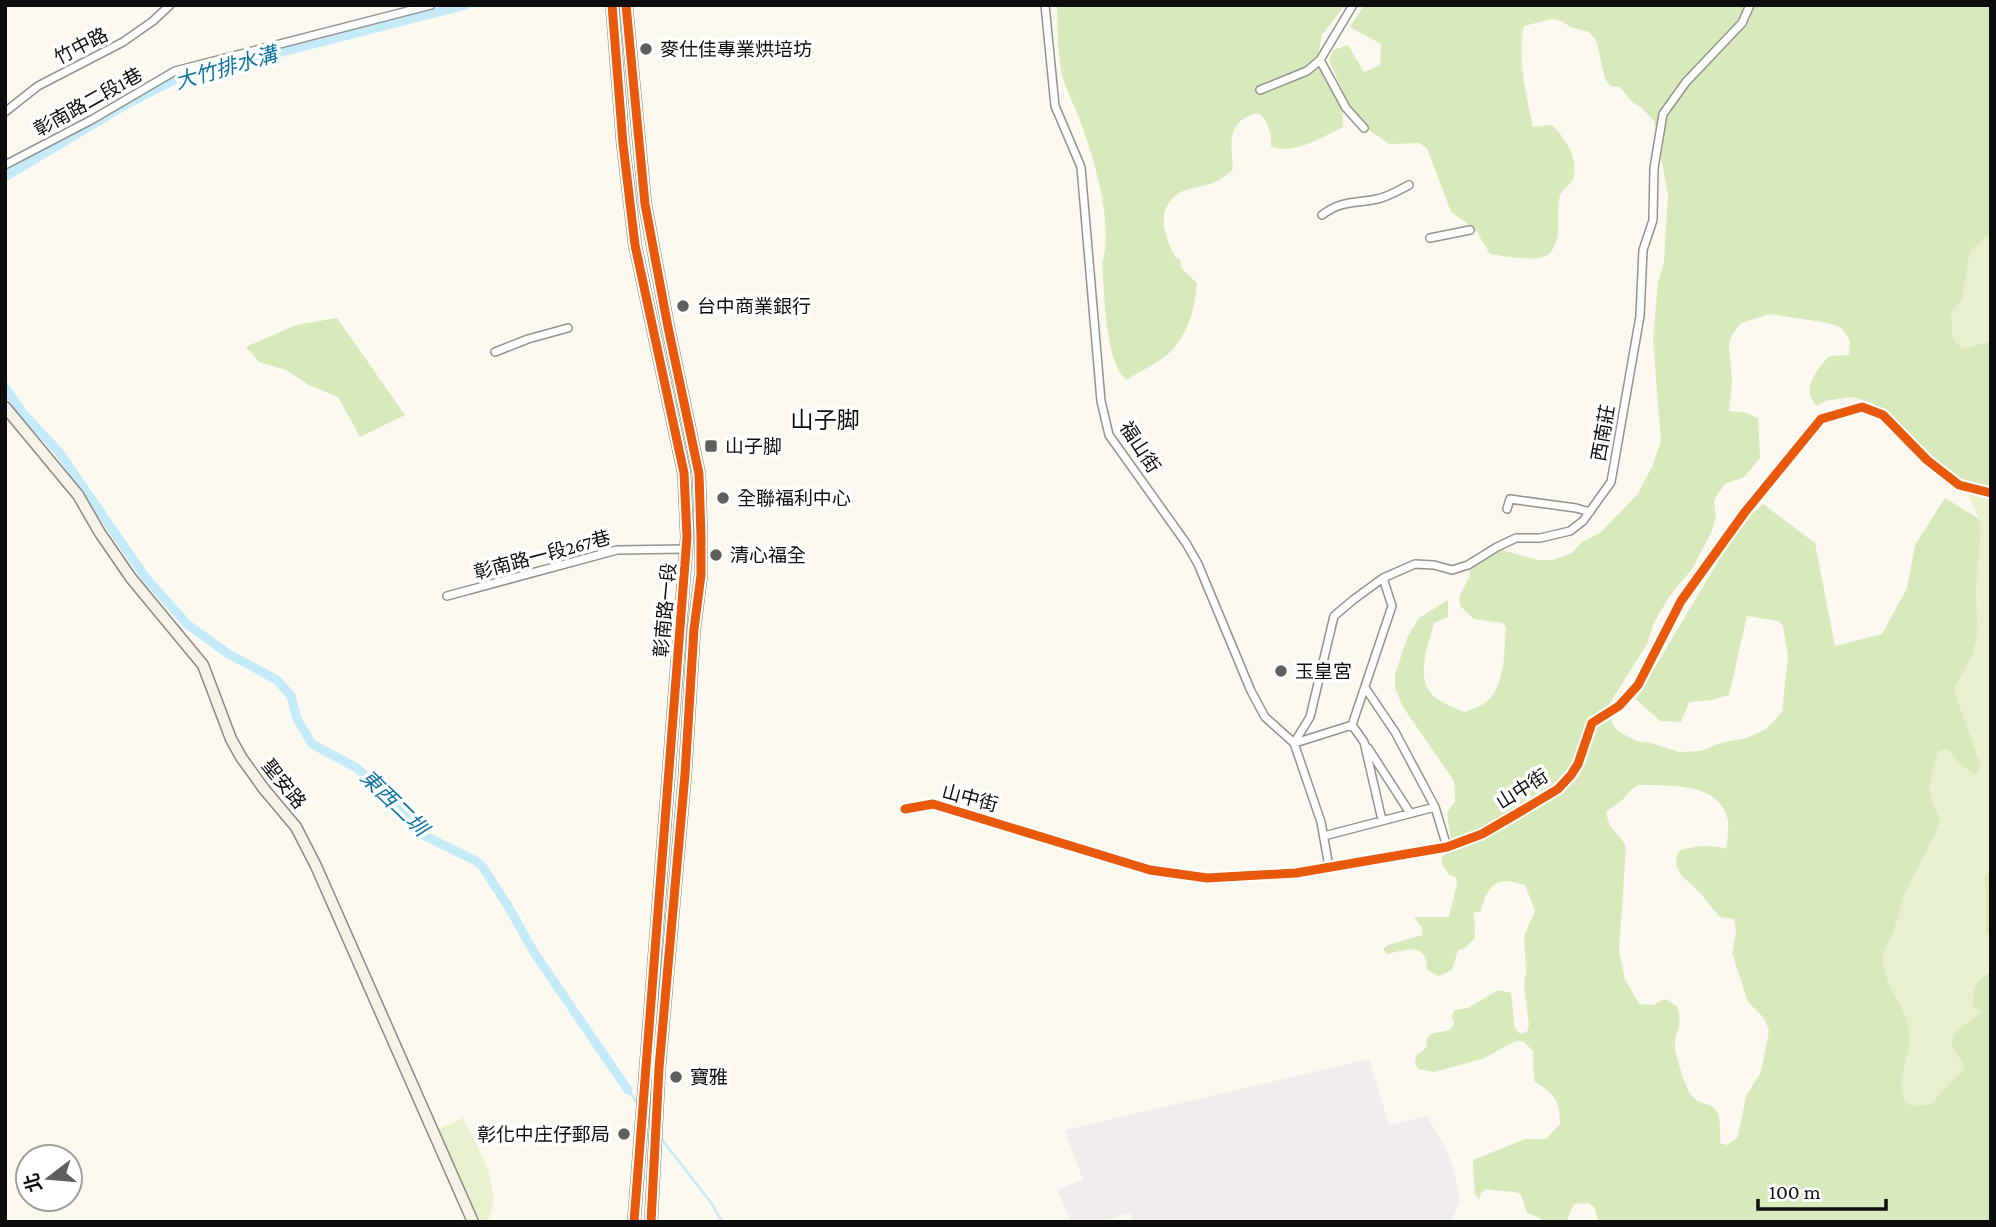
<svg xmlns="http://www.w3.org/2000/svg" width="1996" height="1227" font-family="'Crimson Pro','Noto Sans TC',serif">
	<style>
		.industrial { fill: #f2ebee }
		.green { fill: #e7f1ce }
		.forest { fill: #d8eabc; fill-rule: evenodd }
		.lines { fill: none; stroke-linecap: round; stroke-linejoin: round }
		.stream { stroke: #c4ebf7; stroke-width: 2.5 }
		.canal { stroke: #c4ebf7; stroke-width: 9 }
		.street-casing { stroke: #94938f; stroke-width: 10 }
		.secondary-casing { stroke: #8b8986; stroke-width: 13 }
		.primary-casing { stroke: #81807c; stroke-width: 14 }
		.street { stroke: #fefefd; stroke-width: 7 }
		.secondary { stroke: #f5f2e8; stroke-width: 10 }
		.primary { stroke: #ede5d7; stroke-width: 10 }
		.cycleway-casing { stroke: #fff; stroke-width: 13 }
		.cycleway { stroke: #e8590c; stroke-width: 9 }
		.poi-dot { fill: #605f5c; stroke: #fff; stroke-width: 2.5 }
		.labels { text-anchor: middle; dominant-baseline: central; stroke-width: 7; stroke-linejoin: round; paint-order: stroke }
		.street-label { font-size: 19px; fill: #0d0d0d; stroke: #fff }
		.poi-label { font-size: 19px; fill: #0d0d0d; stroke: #fff; text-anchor: start }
		.water-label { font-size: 21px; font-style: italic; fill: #0e73a6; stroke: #fff }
		.quarter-label { font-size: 23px; fill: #0d0d0d; stroke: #fff }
	</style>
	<rect width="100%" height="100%" fill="#fbf8f0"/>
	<path class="industrial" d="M1369,1059L1389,1125L1427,1116L1446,1149L1454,1171L1460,1201L1451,1222H1133L1130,1213L1098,1222H1071L1057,1189L1083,1180L1065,1130Z"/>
	<path class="green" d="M1991,233V341L1964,349L1953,340L1951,310L1962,301L1970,251Z
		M1991,486V867L1985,876L1986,932L1991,935V969L1986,972L1983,1011L1957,1030L1966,1068L1931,1104L1912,1106L1904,1100L1901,1079L1909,1050L1903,1010L1888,982L1883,962L1884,951L1893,933L1905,893L1938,828L1940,818C1924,790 1931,781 1938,751L1948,748L1960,764L1981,766L1954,690L1973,653L1978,634L1976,592L1981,529L1979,519L1965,487Z
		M463,1118C477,1148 506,1190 487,1222H473L433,1132Z"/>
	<path class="forest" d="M1057,5H1345L1322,35L1317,61L1342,109L1343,127C1323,137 1292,156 1271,146C1271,133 1269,121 1258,113C1226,120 1231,144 1233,169C1228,174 1222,179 1215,182C1204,187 1189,187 1179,193C1154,210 1165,236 1175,257L1180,259L1182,269L1197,283C1196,307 1187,337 1168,354C1156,364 1139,372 1126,380C1104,359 1105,293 1102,263C1114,226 1095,162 1082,126C1076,109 1067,92 1062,75C1057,53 1058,28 1057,5Z
		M1364,5H1991V233L1970,251L1962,301L1951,310L1953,340L1964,349L1991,341V486L1965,487L1929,464L1905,429L1872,403L1852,397L1825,401L1817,406C1800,389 1817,370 1829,356L1849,355L1850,341L1842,328L1828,323L1770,314L1741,323L1732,335L1729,345L1732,381L1729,411L1744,412L1758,418L1760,458L1744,477L1725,484L1716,496L1714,501L1716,516L1712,531L1692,569L1669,597L1654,623L1647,644L1608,706L1613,725L1618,731L1636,741L1651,743L1679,752L1701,751L1720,743L1747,738L1766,729L1782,712L1788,657L1783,626L1778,621L1747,616L1729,695L1712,700L1689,702L1681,722L1660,721L1636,699L1741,523L1763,504L1815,543L1835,646L1882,634L1907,588L1915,545L1945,498L1979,519L1981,529L1976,592L1978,634L1973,653L1954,690L1981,766L1976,775L1960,764L1948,749L1938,751C1931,781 1924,790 1940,818L1938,828L1905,893L1893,933L1884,951L1883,962L1888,982L1903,1010L1909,1030V1049L1901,1079L1904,1100L1912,1106L1931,1104L1965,1068L1951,1044L1957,1030L1982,1012L1973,1007L1974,987L1991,969V1222H1599L1594,1207L1588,1203L1574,1204L1566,1222H1542L1540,1218L1527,1213L1521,1194C1512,1190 1499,1192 1487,1189L1481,1193L1479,1200L1475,1194L1473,1160L1525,1139H1546L1560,1124C1559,1098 1555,1095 1534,1081L1533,1051L1523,1041H1516L1482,1059L1434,1072L1418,1069L1415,1063L1416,1056L1427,1047L1426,1040L1430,1034L1450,1030L1454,1024L1452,1017L1454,1010L1468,1008L1498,990L1511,993L1515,1028L1520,1034L1527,1032L1529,1025L1524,985L1526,971L1524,936L1535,911L1525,885C1495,875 1488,885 1481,911L1474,913L1475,938L1465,948L1458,950L1452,970L1439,976L1427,970C1427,941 1406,950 1387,954L1383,949L1388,945L1422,935V928L1414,917H1449L1457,883L1456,877L1449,875L1442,864V857L1452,847L1447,813L1455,801L1454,781L1403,707L1395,688V674L1408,636L1419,618L1448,600V617L1434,623C1428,647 1412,684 1439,700C1446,705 1456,708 1464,712C1471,709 1479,707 1485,703C1506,688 1504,649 1506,627L1503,623L1474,619L1460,606L1459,597L1470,575L1469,560L1493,555L1502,550L1538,560H1553L1572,553L1582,542L1600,533L1637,495L1652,467L1661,441L1653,340L1658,282L1664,262L1668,194L1654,121L1641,107L1632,102L1620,87L1610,86L1605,78L1596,40L1589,32L1570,27L1562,21L1552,19L1524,26C1517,58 1526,95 1533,127L1552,125C1566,139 1579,158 1573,179C1571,185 1562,189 1560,196C1554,215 1565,237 1549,254C1540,263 1503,256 1490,254L1475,229L1451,212L1427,148L1419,143L1389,144L1365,127L1352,111L1329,61L1333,50L1348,45L1364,72L1380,65L1381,44L1350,27ZM1638,785C1667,786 1721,781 1728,821C1729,830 1727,840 1726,849C1709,844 1695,846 1679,851C1670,870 1685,878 1697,890C1705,898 1712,908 1720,917L1734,919L1736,932L1732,953L1748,1002L1764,1018L1769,1031L1761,1072L1746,1096L1738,1137L1727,1145L1720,1143C1723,1087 1703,1117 1688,1090C1684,1082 1676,1056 1675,1048C1674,1030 1684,1029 1677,1006L1665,999L1653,1005L1639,1004L1625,979L1619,951L1626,848C1621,832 1610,834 1606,812C1611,807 1616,806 1620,802C1627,796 1630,789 1638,785Z
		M337,318L405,415L360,437L338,397L309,385L286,370L259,362L246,347L296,325Z
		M1991,868V935L1986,933L1985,876Z"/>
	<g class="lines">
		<path class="stream" d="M628,1090L639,1106
			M660,1137L712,1204L722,1222"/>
		<path class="canal" d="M5,177L129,103L176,79L466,5
			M5,387L22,412L59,452L146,578L188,625L227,653L277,680L291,696L297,719L312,744L357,768L425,836L476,861L482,866L508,906L535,954L628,1090"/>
		<defs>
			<path id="street" d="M1045,5L1055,106L1081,167L1101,401L1109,435L1186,543L1198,564L1251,691L1265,717L1294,743L1321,822L1329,867
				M1353,5L1320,60L1346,108L1364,128
				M1260,90L1307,71L1320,60
				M5,112L38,86L123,42L153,21L170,5
				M5,165L93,119L175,71L431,5
				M1322,215C1342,200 1354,204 1377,199C1388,197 1399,190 1409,185
				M1430,238L1470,230
				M495,352L528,339L568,328
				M1507,509L1510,499L1576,508L1590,512
				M447,596L617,550L687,549
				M1366,689L1395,732L1435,807L1447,847
				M1352,725L1392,606L1383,578
				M1352,725L1364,742L1382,820
				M1294,743L1310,717L1334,616L1353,600L1383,578L1415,564L1434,565L1452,570L1468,565L1497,547L1516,538H1540L1570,531L1583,521L1611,482L1640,316L1643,250L1653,220L1654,168L1663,114L1686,82L1742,23L1750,5
				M1295,743L1352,725
				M1368,748L1410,813
				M905,809L933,804L1150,870L1207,878L1296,873L1447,847L1482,834L1518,813L1558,789L1571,775L1578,764L1592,723L1619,706L1638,685L1681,601L1745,512L1821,419L1862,407L1883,415L1927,460L1959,485L1991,493
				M1324,836L1435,807"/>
			<path id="secondary" d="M5,407L78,495L100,533L131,578L203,665L231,739L241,757L264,789L296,827L316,866L473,1222"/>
			<path id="primary" d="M612,5L623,144L635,245L684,473L687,537L634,1222
				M626,5L645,204L668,327L699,474L701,537V575L694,629L685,774L659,1068L651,1222"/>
		</defs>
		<use href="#street" class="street-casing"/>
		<use href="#secondary" class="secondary-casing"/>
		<use href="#primary" class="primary-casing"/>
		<use href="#street" class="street"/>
		<use href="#secondary" class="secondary"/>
		<use href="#primary" class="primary"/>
		<defs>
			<path id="cycleway" d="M612,5L623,144L635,245L684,473L687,537L634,1222
				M626,5L645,204L668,327L699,474L701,537V575L694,629L685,774L659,1068L651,1222
				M905,809L933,804L1150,870L1207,878L1296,873L1447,847L1482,834L1518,813L1558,789L1571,775L1578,764L1592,723L1619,706L1638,685L1681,601L1745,512L1821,419L1862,407L1883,415L1927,460L1959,485L1991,493"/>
		</defs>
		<use href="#cycleway" class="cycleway-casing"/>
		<use href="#cycleway" class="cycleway"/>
	</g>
	<g class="poi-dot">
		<circle cx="646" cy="49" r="7"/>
		<circle cx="683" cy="306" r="7"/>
		<rect x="704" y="439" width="14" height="14" rx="3.5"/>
		<circle cx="723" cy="498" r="7"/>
		<circle cx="716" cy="555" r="7"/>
		<circle cx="1281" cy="671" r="7"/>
		<circle cx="676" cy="1077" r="7"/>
		<circle cx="624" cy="1134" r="7"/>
	</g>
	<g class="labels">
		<g class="street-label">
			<text transform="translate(81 46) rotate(-27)">竹中路</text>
			<text transform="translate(88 102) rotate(-29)">彰南路二段1巷</text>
			<text transform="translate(1603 433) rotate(-80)">西南莊</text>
			<text transform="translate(1140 447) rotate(57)">福山街</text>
			<text transform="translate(542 555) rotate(-15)">彰南路一段267巷</text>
			<text transform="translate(665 610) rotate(-85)">彰南路一段</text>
			<text transform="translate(284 784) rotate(51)">聖安路</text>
			<text transform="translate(1522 789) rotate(-32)">山中街</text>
			<text transform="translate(970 798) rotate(15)">山中街</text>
		</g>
		<g class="poi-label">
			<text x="660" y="49">麥仕佳專業烘培坊</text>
			<text x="697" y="306">台中商業銀行</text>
			<text x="725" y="446">山子脚</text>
			<text x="737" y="498">全聯福利中心</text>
			<text x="730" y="555">清心福全</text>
			<text x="1295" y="671">玉皇宮</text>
			<text x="690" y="1077">寶雅</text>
			<text x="610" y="1134" text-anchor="end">彰化中庄仔郵局</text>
		</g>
		<g class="water-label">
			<text transform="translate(226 68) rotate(-16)">大竹排水溝</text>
			<text transform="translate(394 803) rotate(44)">東西二圳</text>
		</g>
		<g class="quarter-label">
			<text x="825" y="420">山子脚</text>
		</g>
	</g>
	<rect width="1996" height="1227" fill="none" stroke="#0d0d0d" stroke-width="14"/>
	<g transform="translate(49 1178) rotate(254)"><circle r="33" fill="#ffffff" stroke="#9e9e9e" stroke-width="2"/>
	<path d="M0-5L12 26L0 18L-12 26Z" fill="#605f5c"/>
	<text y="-10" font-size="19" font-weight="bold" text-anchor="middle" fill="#0d0d0d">北</text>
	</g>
	<path d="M1758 1199v10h128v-10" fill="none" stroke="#0d0d0d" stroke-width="3.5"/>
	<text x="1769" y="1199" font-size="21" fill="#0d0d0d" stroke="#ffffff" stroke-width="5" paint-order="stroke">100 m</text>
</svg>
